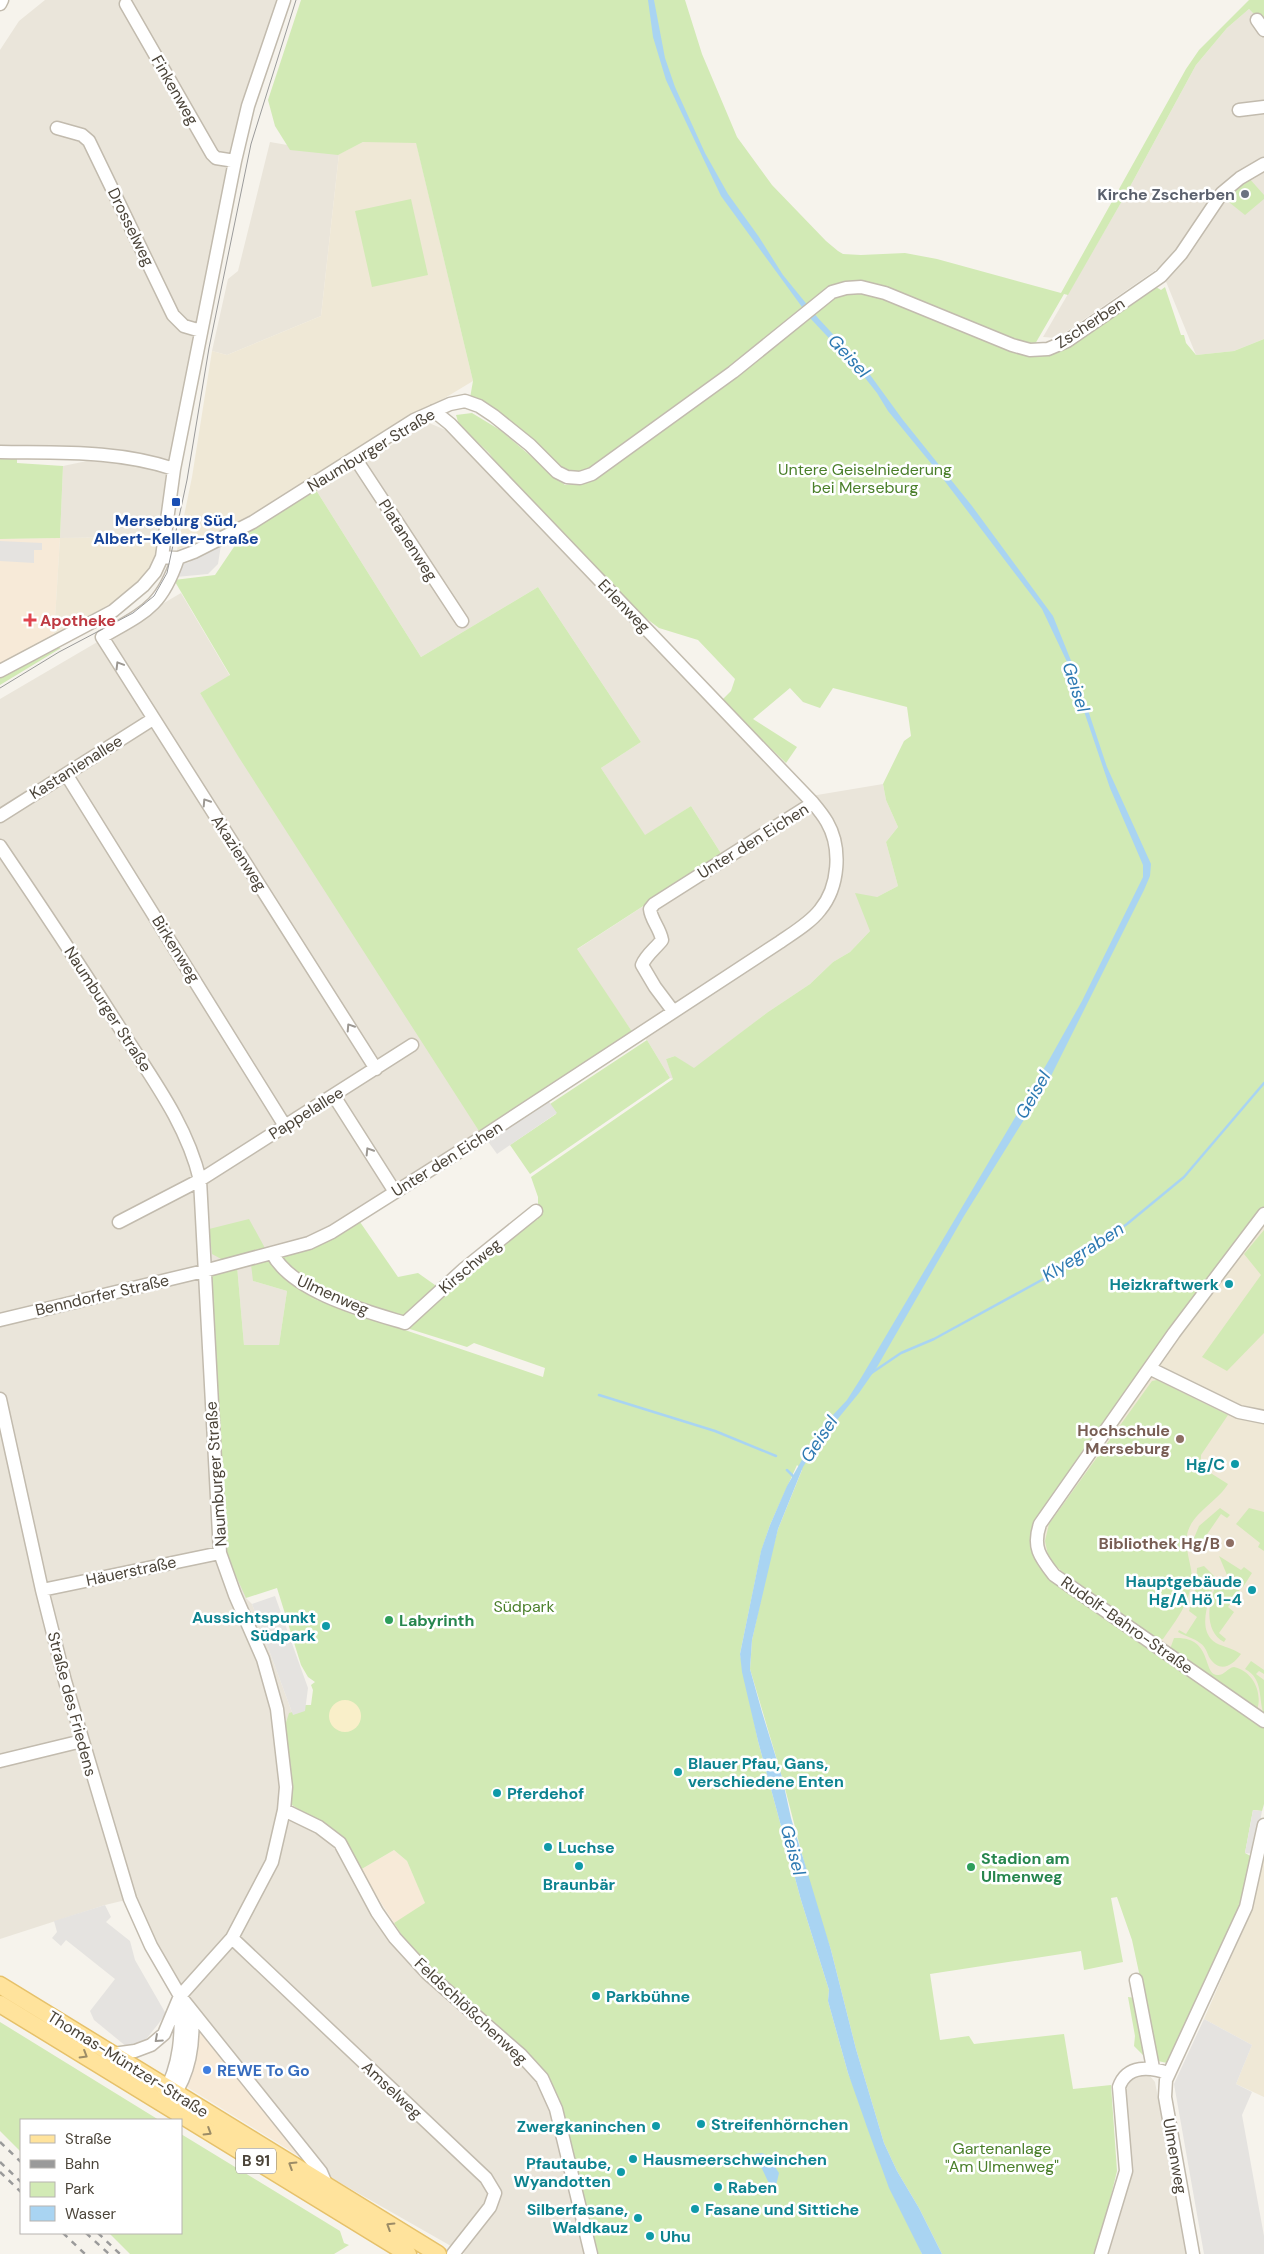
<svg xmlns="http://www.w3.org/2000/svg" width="1264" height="2254" font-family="'DM Sans',sans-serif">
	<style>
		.residential { fill: #eae5da }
		.commercial { fill: #f7ead8 }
		.education { fill: #efe8d6 }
		.green { fill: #d2eab5; fill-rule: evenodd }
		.sand { fill: #f9efc9 }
		.parking { fill: #e5e3e0 }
		.water { fill: #a9d4f2 }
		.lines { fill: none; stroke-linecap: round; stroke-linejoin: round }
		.stream { stroke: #a9d4f2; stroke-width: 2.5 }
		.minor-casing { stroke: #c2bbae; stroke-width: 15 }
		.major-casing { stroke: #e6c16a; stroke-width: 19 }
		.minor { stroke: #fff; stroke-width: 12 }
		.major { stroke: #ffe39c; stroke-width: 16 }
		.tram { stroke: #9a9a9a; stroke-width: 1 }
		.rail { stroke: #9a9a9a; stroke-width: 2.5; stroke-dasharray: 6 6; stroke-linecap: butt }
		.oneway { stroke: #9c9892 }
		.oneway2 { stroke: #9c8c66 }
		.worship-dot { fill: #6b7280; stroke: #fff; stroke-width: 2 }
		.transit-dot { fill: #1a4fb4; stroke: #fff; stroke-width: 2 }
		.health-dot { fill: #e0444e; stroke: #fff; stroke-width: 2 }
		.culture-dot { fill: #0f9aa8; stroke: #fff; stroke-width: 2 }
		.education-dot { fill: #8d6e63; stroke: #fff; stroke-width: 2 }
		.leisure-dot { fill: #2e9e5b; stroke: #fff; stroke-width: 2 }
		.shop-dot { fill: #3f7fe0; stroke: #fff; stroke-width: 2 }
		.labels { text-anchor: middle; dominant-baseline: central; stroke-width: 5; stroke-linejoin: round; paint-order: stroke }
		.shield { fill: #fff; stroke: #817c74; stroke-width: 1 }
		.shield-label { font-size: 15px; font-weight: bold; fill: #4b4439 }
		.street-label { font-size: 16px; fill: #4b4439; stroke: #fff }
		.worship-label { font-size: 16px; font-weight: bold; fill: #5b616d; stroke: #fff; text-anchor: end }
		.park-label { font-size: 16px; fill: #4a7f2a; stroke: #fff }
		.transit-label { font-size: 16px; font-weight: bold; fill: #164399; stroke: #fff }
		.health-label { font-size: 16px; font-weight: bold; fill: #be3a42; stroke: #fff; text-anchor: start }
		.culture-label { font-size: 16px; font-weight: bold; fill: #0d838f; stroke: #fff; text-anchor: start }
		.education-label { font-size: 16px; font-weight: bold; fill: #785e54; stroke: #fff; text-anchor: end }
		.leisure-label { font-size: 16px; font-weight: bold; fill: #27864d; stroke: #fff; text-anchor: start }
		.shop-label { font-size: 16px; font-weight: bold; fill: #366cbe; stroke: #fff; text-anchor: start }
		.water-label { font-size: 18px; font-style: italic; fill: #2e7ab2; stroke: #fff }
	</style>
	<rect width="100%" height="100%" fill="#f6f3ec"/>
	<path class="residential" d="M45,0H277L169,463L0,447V50L19,21Z
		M1249,9L1264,24V339L1234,351L1196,355L1160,267L1057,338L1043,337L1126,194L1196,65L1227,28Z
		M270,142L339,154L321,316L227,355L212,351L228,279L238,271Z
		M429,423L448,431L799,798L883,784L886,800L898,827L886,842L898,886L877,897L870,931L850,952L833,962L810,984L768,1012L694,1069L675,1056L666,1059L674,1079L670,1078L647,1040L633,1033L576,950L722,855L691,806L645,836L601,768L641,742L538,587L421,657L316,490Z
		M87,461L141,465L166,474L158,537L60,538L63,466Z
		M181,593L230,676L200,693L484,1136L358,1219L360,1222L323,1244L283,1255L253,1281L287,1291L279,1345H244L237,1266L246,1598L252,1604L293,1715L289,1803L335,1833L410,1948L545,2071L556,2095L594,2254H465L321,2172L180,1996L130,1899L105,1905L0,1939V699Z
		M1137,2074L1150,2076L1155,2082L1187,2254H1106L1129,2174L1123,2088L1129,2079Z"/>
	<path class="commercial" d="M60,538L54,635L0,664V539Z
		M394,1850L407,1861L426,1904L394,1923L360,1870Z
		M200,2030L302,2158L187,2087L193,2067L197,2033Z"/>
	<path class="education" d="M363,142H416L473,381L219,534L177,550L192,477L212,351L227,355L321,316L339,154Z
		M158,537L156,556L148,570L134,588L123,597L54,635L60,538Z
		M1264,1209V1726L1050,1577L1035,1526L1219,1262Z
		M1264,1834V2097L1236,2084L1252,2045L1204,2019L1252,1909Z"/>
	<path class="green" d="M301,0H685L702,54L737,137L772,185L826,241L838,251L843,254L861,255L905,253L937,259L1061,293L1186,69L1199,50L1249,0H1264V24L1249,9L1227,28L1196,65L1126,194L1068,295L1064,294L1031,351L1040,354L1156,287L1161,290L1165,287L1181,335H1184L1186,343L1196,355L1234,351L1264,339V1209L1219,1262L1035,1526L1034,1553L1264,1727V1804L1262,1811L1253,1810L1245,1853L1254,1858L1244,1895L1167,2063L1158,2061L1132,1940L1117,1897L1111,1898L1123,1962L1084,1970L1081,1951L930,1974L940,2040L969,2036L974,2044L1064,2034L1073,2089L1111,2085L1117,2171L1097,2254H942L919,2208L897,2171L884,2143L856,2049L831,1950L814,1900L782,1777L750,1669L752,1640L769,1562L778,1529L802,1470L797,1465L770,1525L761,1552L740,1654L758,1741L801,1900L829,1990L828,2001L848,2073L922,2254H594L556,2095L545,2071L441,1980L410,1948L394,1923L425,1903L407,1861L394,1850L360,1870L335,1833L289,1803L284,1729L289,1713L303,1709L304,1705H311L313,1690L311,1685L315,1682L308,1677L301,1665L277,1588L246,1598L231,1565L226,1549L224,1527L212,1275L237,1266L244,1345H279L287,1291L253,1281L251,1264L323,1244L360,1222L398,1277L418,1273L435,1285H448L494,1245L538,1219V1197L531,1177L673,1079L666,1059L675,1056L694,1068L768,1012L810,984L833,962L850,952L870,931L855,893L877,897L898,886L886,842L898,827L886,800L883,784L904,741L911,736L907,707L833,688L820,708L803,702L790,688L753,719L797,747L786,763L721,701L731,691L735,679L698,640L659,628L639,613L504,474L489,453L459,425L456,415L472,413L500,430L565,485L577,483L470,398L473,381L416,143L363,142L338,155L290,150L275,126L268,100ZM308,1297L467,1347L474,1343L545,1368L543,1377Z
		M1248,177L1264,195V199L1245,215L1225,199Z
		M411,199L428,275L372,287L355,211Z
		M0,457L17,458V463L63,466L60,538L0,539Z
		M316,490L421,657L538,587L641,742L601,768L645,835L691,806L722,855L577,949L633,1033L479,1131L238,756L200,693L230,675L174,580L215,575L242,535Z
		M55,648H61L0,685V677Z
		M647,1040L670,1078L530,1174L510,1145L556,1114L550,1104Z
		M249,1219L266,1250L223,1260L212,1254L209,1229Z
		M1264,1230V1333L1227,1371L1202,1357L1261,1275L1244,1254Z
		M1157,1380L1228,1415L1201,1455V1467L1228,1484C1218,1501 1194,1512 1188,1531C1184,1543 1189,1557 1191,1569C1195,1596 1178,1618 1163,1639L1158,1640L1063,1580L1065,1574L1049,1560L1045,1541L1049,1524L1152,1381Z
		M1220,1508L1230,1515L1227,1518L1221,1514L1201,1543L1194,1538L1199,1526Z
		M1249,1508L1264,1512V1551L1258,1547L1260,1543L1236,1524Z
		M1219,1556L1241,1570L1244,1567L1252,1573L1243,1587L1227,1575Z
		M1204,1566L1215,1577C1212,1596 1194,1629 1216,1643C1224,1647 1232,1648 1241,1654C1232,1666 1220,1674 1209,1657C1207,1652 1205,1646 1200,1643C1194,1638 1185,1636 1178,1632L1179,1630L1186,1634L1197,1617L1189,1611L1196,1587L1197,1568Z
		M1221,1578L1240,1591L1228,1607L1234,1612L1219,1633L1226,1639L1224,1642C1202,1631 1208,1594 1221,1578Z
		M1174,1638C1213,1636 1202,1673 1217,1675C1224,1676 1227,1668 1234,1667C1253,1671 1263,1693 1257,1710L1170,1649Z
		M1251,1661L1264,1670V1674L1259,1671L1256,1674L1264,1680V1715C1258,1699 1264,1679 1245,1669Z
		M1128,1997L1135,1998L1148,2054L1144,2056L1134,2046L1135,2036Z
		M0,2022L159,2120H21V2152L0,2131Z
		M181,2134L340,2231L344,2243L349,2245L334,2254H130L109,2233H181Z"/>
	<path class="sand" d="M329 1716a16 16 0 1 1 32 0a16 16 0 1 1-32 0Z"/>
	<path class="parking" d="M218,540L221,545L218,564L208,574L176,577L180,565L190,562L187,556Z
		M0,541L42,543V550H34V563L0,561Z
		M545,1096L557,1113L497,1154L484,1136Z
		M275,1596L308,1688L305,1711L293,1715L252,1604Z
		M1253,1810L1262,1811L1254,1854L1245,1853Z
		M105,1905L111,1917L106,1922L130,1941L135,1960L166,2014L144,2042L127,2047L94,2020L90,2011L115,1979L66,1940L61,1946L52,1938L57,1932L54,1921Z
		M1204,2019L1252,2045L1236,2084L1252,2092L1242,2115L1264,2236V2254H1204L1174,2084Z"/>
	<path class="water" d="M648,0H654L665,58L675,87L705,153L728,194L759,237L783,275L818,318L868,372L903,420L972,506L1053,616L1074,668L1107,767L1151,864L1150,876L1144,890L1050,1078L964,1216L877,1367L859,1393L818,1443L803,1467L778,1529L752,1640L750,1669L762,1712L782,1777L791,1818L831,1950L856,2049L884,2143L897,2171L919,2208L942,2254H922L889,2188L868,2130L848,2073L828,2001L829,1990L801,1900L758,1741L742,1672L740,1654L761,1551L770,1525L787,1486L819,1430L847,1400L861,1378L1049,1060L1082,1001L1143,877V865L1110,788L1068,664L1042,609L934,467L888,411L877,393L858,369L810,318L721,196L666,80L653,37Z
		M762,2153L768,2156L779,2173L774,2194L755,2154Z"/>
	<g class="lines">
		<path class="stream" d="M870,1374L901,1353L934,1339L1069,1265L1127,1224L1184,1177L1264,1083
			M599,1395L715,1431L776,1456
			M787,1470L793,1476"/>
		<defs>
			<path id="minor" d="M0,4L2,0
				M126,4L212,154L216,158L235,161
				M1257,20L1264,30
				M1239,110L1264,107
				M57,128L82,135L89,141L173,315L184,326L201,331
				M0,452C59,453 118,450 174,469
				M355,458L462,621
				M162,557L178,558L194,552L253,522L414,420L450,404L465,401L479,406L494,416L530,445L557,472L567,477L580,478L592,474L733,372L832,292L846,288L861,287L885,293L1012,345L1030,350L1048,349L1067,341L1161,276L1181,254L1222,193L1240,178L1264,164
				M178,558C161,608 145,612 102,637L376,1069
				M0,671L113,611L143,586L155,572L162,557L174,469L235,161L248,106L284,0
				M66,774L285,1126
				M0,816L153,719
				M0,846C42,908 83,970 123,1033C153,1080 187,1125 200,1180L220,1553L235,1595L263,1659L277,1709L286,1787L284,1810L272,1862L232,1938L180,1996L164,2034L151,2045L135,2051L113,2054
				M673,1011L655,987L642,965C646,955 655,949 662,940C660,928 651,920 650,909L654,904L813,803
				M334,1096L395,1192
				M1264,1214L1174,1333L1040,1524C1032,1547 1040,1557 1054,1575L1264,1721
				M119,1222L200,1180L412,1045
				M272,1253C292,1292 365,1311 405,1323L464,1269L536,1211
				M0,1320L204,1271L309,1243L332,1232L484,1136L780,942C793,933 810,923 820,910C839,887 842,848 827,822C823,815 818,809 813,803L450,424L434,411
				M1151,1369L1239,1412L1264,1417
				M0,1399L42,1590L65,1681L130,1899L151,1946L180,1996L321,2172L327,2186
				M42,1590L220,1553
				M0,1761L82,1741
				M284,1810L319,1827L340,1843L377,1912L395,1938L427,1973L521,2055L542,2078L556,2109L591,2254
				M232,1938L486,2178L495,2193L490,2207L453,2254
				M1136,1980L1153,2068
				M163,2095C181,2065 182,2032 180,1998
				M171,2100C190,2073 194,2044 192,2012
				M1101,2254L1126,2171L1119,2087C1127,2064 1150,2067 1168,2073
				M1193,2254L1165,2097L1166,2080L1246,1907L1264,1825"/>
			<path id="major" d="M0,1985L438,2254
				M0,2004L408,2254"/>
		</defs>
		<use href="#minor" class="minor-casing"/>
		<use href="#major" class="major-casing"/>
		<use href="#minor" class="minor"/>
		<use href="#major" class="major"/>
		<path class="tram" d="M0,688L59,652L133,613L154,596L167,573L187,480L209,348L251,144L296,0"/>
		<path class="rail" d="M0,2142L21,2162
			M0,2162L21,2182
			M0,2172L21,2192
			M63,2233L85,2254
			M86,2233L109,2254
			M98,2233L120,2254"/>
	</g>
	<defs><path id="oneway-chevron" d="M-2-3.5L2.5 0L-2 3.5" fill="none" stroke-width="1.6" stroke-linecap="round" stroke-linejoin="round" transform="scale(1.25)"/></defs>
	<g class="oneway">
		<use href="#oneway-chevron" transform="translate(119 665) rotate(-121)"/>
		<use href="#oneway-chevron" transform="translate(206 802) rotate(-123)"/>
		<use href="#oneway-chevron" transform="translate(350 1027) rotate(-123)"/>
		<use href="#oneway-chevron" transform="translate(369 1151) rotate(-122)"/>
		<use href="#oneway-chevron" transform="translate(158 2039) rotate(138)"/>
	</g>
	<g class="oneway2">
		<use href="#oneway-chevron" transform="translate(84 2055) rotate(31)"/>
		<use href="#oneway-chevron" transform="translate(208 2132) rotate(32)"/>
		<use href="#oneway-chevron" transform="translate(292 2165) rotate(-148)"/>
		<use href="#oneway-chevron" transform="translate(390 2226) rotate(-148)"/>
	</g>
	<circle class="worship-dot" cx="1245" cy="194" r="5"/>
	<rect class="transit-dot" x="171" y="497" width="10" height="10" rx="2.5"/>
	<path class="health-dot" d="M27.5 612.5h5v5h5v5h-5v5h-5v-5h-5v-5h5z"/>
	<g class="culture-dot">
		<circle cx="1229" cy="1284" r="5"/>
		<circle cx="1235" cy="1464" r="5"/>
		<circle cx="1252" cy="1590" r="5"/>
		<circle cx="326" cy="1626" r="5"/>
		<circle cx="678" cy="1772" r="5"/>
		<circle cx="497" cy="1793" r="5"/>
		<circle cx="548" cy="1847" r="5"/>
		<circle cx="579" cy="1866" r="5"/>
		<circle cx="596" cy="1996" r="5"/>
		<circle cx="701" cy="2124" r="5"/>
		<circle cx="656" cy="2126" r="5"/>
		<circle cx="633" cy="2159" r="5"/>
		<circle cx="621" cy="2172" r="5"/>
		<circle cx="718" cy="2187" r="5"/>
		<circle cx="695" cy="2209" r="5"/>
		<circle cx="638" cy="2218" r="5"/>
		<circle cx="650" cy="2236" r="5"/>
	</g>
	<g class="education-dot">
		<circle cx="1180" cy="1439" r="5"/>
		<circle cx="1230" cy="1543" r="5"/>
	</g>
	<g class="leisure-dot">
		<circle cx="389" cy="1620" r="5"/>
		<circle cx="971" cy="1867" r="5"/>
	</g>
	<circle class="shop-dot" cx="207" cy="2070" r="5"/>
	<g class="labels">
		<rect class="shield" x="236" y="2148.5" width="40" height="25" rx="4"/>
		<g class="shield-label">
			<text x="256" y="2161">B 91</text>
		</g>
		<g class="street-label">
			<text transform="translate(175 90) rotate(60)">Finkenweg</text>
			<text transform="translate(131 227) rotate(64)">Drosselweg</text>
			<text transform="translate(1090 323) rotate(-33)">Zscherben</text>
			<text transform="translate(371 450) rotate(-31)">Naumburger Straße</text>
			<text transform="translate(408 540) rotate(57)">Platanenweg</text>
			<text transform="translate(624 606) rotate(46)">Erlenweg</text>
			<text transform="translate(76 767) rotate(-32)">Kastanienallee</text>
			<text transform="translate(753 841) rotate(-32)">Unter den Eichen</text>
			<text transform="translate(239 853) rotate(57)">Akazienweg</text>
			<text transform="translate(176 949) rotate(58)">Birkenweg</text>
			<text transform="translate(108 1009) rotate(57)">Naumburger Straße</text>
			<text transform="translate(306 1113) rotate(-32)">Pappelallee</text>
			<text transform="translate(447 1159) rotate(-32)">Unter den Eichen</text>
			<text transform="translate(470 1266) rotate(-40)">Kirschweg</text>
			<text transform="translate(102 1295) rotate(-13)">Benndorfer Straße</text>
			<text transform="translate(333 1295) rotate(24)">Ulmenweg</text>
			<text transform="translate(216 1474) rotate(-94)">Naumburger Straße</text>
			<text transform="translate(131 1571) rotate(-12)">Häuerstraße</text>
			<text transform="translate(1127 1625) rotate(35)">Rudolf-Bahro-Straße</text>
			<text transform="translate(72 1704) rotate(75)">Straße des Friedens</text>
			<text transform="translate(471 2011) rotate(43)">Feldschlößchenweg</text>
			<text transform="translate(128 2064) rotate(32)">Thomas-Müntzer-Straße</text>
			<text transform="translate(392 2090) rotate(43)">Amselweg</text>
			<text transform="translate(1175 2156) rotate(80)">Ulmenweg</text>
		</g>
		<g class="worship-label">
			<text x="1235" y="194">Kirche Zscherben</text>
		</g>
		<g class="park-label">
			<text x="865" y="469">Untere Geiselniederung<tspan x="865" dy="18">bei Merseburg</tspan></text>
			<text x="524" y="1606">Südpark</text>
			<text x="1002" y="2148">Gartenanlage<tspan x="1002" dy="18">"Am Ulmenweg"</tspan></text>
		</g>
		<g class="transit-label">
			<text x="176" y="520">Merseburg Süd,<tspan x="176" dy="18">Albert-Keller-Straße</tspan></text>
		</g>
		<g class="health-label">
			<text x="40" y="620">Apotheke</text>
		</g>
		<g class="culture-label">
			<text x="1219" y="1284" text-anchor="end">Heizkraftwerk</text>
			<text x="1225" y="1464" text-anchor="end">Hg/C</text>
			<text x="1242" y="1581" text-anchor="end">Hauptgebäude<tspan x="1242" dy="18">Hg/A Hö 1-4</tspan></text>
			<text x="316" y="1617" text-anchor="end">Aussichtspunkt<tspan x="316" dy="18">Südpark</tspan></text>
			<text x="688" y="1763">Blauer Pfau, Gans,<tspan x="688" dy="18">verschiedene Enten</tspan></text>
			<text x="507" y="1793">Pferdehof</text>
			<text x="558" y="1847">Luchse</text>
			<text x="579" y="1884" text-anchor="middle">Braunbär</text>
			<text x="606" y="1996">Parkbühne</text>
			<text x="711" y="2124">Streifenhörnchen</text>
			<text x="646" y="2126" text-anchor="end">Zwergkaninchen</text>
			<text x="643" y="2159">Hausmeerschweinchen</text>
			<text x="611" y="2163" text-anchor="end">Pfautaube,<tspan x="611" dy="18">Wyandotten</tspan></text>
			<text x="728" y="2187">Raben</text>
			<text x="628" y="2209" text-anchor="end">Silberfasane,<tspan x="628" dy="18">Waldkauz</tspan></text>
			<text x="705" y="2209">Fasane und Sittiche</text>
			<text x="660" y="2236">Uhu</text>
		</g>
		<g class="education-label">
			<text x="1170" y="1430">Hochschule<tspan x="1170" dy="18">Merseburg</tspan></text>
			<text x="1220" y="1543">Bibliothek Hg/B</text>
		</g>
		<g class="leisure-label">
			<text x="399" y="1620">Labyrinth</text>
			<text x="981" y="1858">Stadion am<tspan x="981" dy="18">Ulmenweg</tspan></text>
		</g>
		<g class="shop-label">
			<text x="217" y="2070">REWE To Go</text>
		</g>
		<g class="water-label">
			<text transform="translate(849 356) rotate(47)">Geisel</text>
			<text transform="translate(1076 687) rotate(72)">Geisel</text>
			<text transform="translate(1033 1095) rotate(-60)">Geisel</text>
			<text transform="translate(1083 1252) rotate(-33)">Klyegraben</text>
			<text transform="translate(819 1439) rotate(-56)">Geisel</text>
			<text transform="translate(793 1850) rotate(75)">Geisel</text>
		</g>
	</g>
	<rect x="20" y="2119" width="162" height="115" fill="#ffffff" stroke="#b7b4b0"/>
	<rect x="30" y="2135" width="25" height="8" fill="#ffe39c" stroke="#b7b4b0"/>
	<text x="65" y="2144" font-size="15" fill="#4b4439">Straße</text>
	<rect x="30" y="2160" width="25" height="8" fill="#9a9a9a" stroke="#b7b4b0"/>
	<text x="65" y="2169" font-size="15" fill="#4b4439">Bahn</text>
	<rect x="30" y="2182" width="25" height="15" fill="#d2eab5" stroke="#b7b4b0"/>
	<text x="65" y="2194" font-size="15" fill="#4b4439">Park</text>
	<rect x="30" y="2206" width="25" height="15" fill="#a9d4f2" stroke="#b7b4b0"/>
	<text x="65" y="2219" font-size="15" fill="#4b4439">Wasser</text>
</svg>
